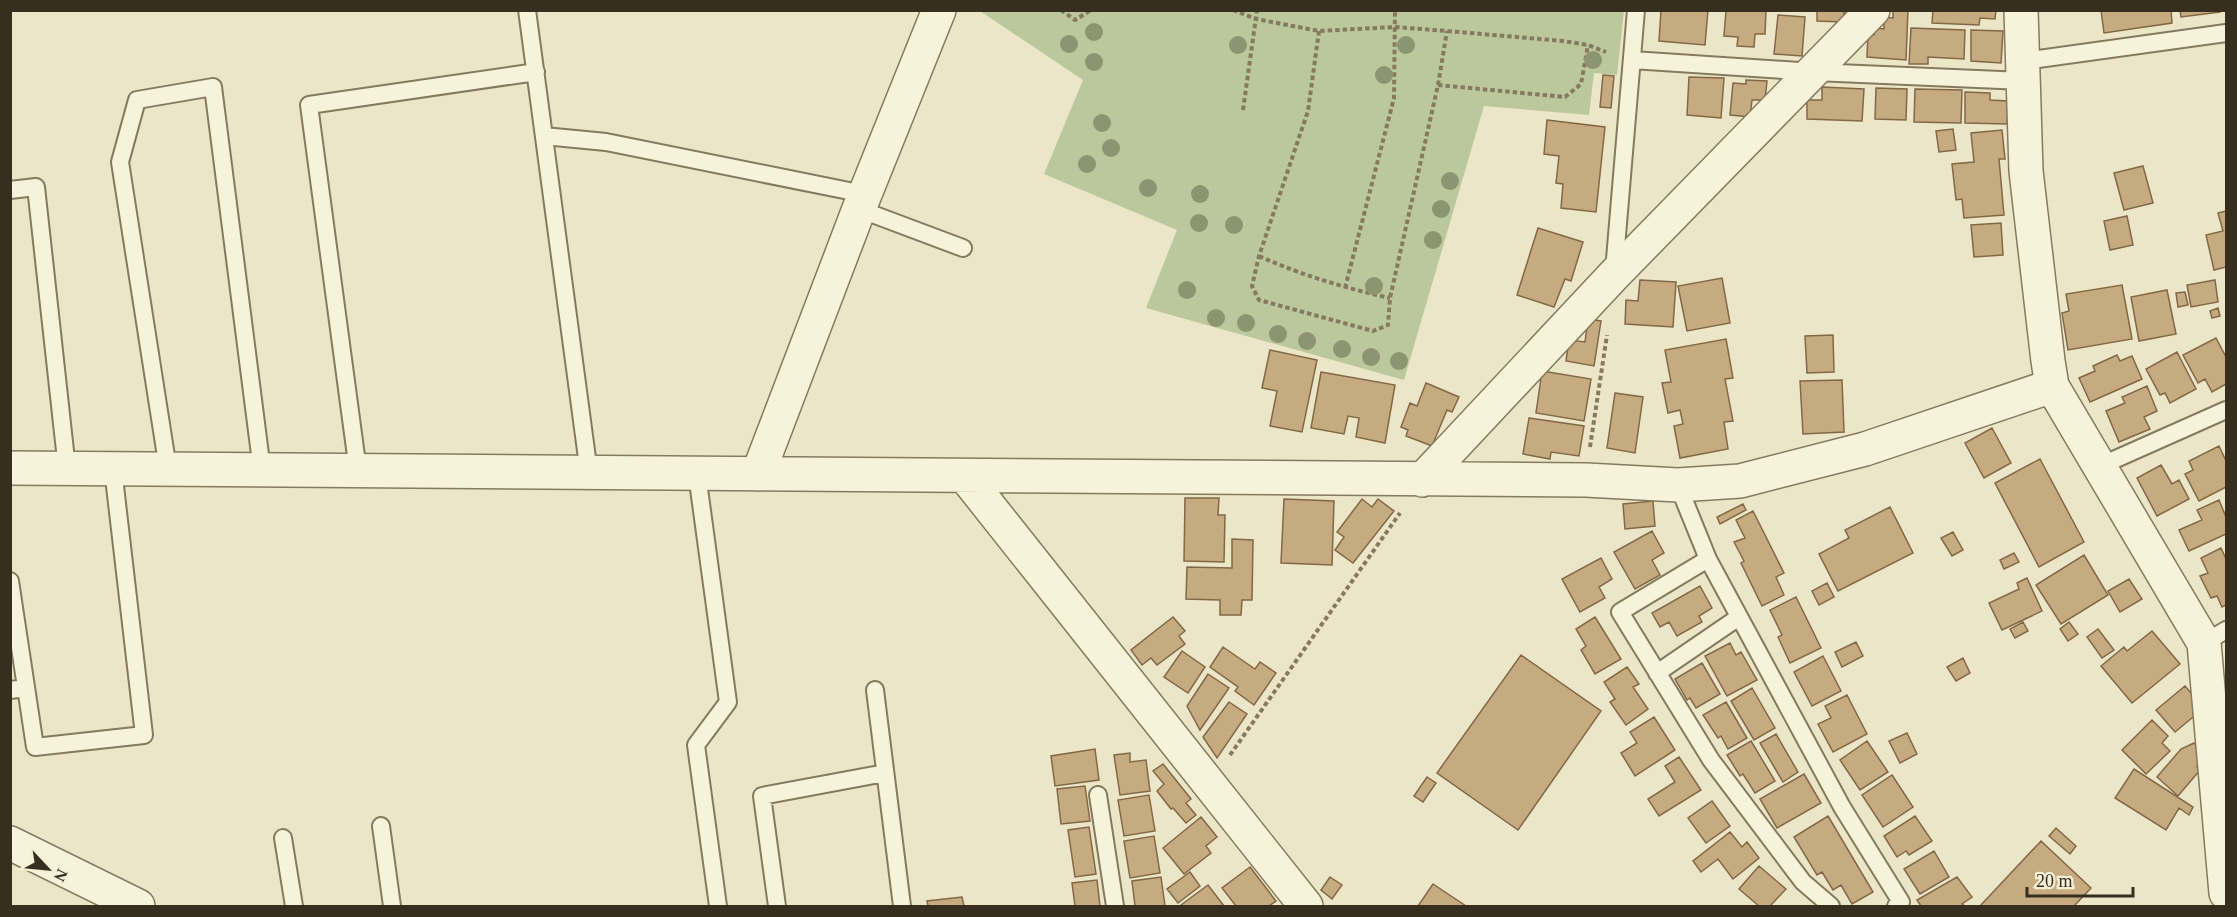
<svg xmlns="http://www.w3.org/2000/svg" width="2237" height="917" font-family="Georgia,serif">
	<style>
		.green { fill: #bbc89c }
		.building { fill: #c6aa80; stroke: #826846; stroke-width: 1.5 }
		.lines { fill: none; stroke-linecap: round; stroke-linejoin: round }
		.service-casing { stroke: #857a5e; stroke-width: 20 }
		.minor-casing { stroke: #857a5e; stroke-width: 36 }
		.path { stroke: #857a5e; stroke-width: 4; stroke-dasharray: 4.5 3; stroke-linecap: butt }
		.service { stroke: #f6f3da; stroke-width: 16 }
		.minor { stroke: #f6f3da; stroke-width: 33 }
		.tree { fill: #8d9470 }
	</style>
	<rect width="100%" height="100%" fill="#ebe6c7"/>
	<path class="green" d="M980,11H1624L1617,75L1594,73L1589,115L1484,106L1404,380L1146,308L1177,230L1044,174L1083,80Z"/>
	<path class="building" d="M1661,10H1708L1705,45L1659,41Z
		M1726,10H1766L1765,34H1755L1754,47L1737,46L1738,37L1724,36Z
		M1817,10H1853V12H1844L1843,22L1817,21Z
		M1893,10H1908L1906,60L1867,57L1868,34L1874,35L1875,28L1884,29V17L1893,18Z
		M1933,10H1996L1995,19L1980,18L1979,25L1932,23Z
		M2101,10H2171L2172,23L2104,33Z
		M2180,10H2220V12L2181,17Z
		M1778,15L1805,17L1802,56L1774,54Z
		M1911,28L1965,30L1964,59L1928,57V64H1909Z
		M1971,30L2003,31L2001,63L1971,61Z
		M1603,75L1614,76L1611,108L1600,107Z
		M1689,77L1724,78L1721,118L1687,115Z
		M1746,80L1767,81L1765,100H1752L1750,117L1730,115L1733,83L1746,84Z
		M1822,87L1864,89L1862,121L1807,119V100H1822Z
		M1876,88L1907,89L1906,120L1875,119Z
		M1915,89L1962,90L1961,123L1914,122Z
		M1965,92L1990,93V100L2008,101L2007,124L1965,123Z
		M1547,120L1605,127L1596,212L1561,208L1563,184L1556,183L1559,156L1544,154Z
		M1953,129L1956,150L1939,152L1936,131Z
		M2002,130L2005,159H1999L2004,215L1964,218L1962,199L1956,200L1952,164L1974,162L1971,133Z
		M2143,166L2153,203L2124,210L2114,173Z
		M2226,211V267L2214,270L2206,235L2223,231L2218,213Z
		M2127,216L2133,245L2110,250L2104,221Z
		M2001,223L2003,255L1974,257L1971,225Z
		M1538,228L1583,242L1571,281L1565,279L1554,307L1517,295Z
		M1722,278L1730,323L1687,331L1678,286Z
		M1640,280L1676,282L1673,327L1625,324L1626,300L1638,301Z
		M2215,280L2218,302L2191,307L2187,285Z
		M2122,285L2132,339L2068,350L2062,313L2069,311L2066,294Z
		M2167,290L2176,334L2139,341L2131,297Z
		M2185,292L2188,305L2178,307L2176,293Z
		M2218,308L2220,316L2212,318L2210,311Z
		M1588,319L1601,321L1594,366L1566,361L1569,340L1585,342Z
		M1833,335L1834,372L1807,373L1805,336Z
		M2216,338L2226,357V384L2212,392L2205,379L2198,383L2183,355Z
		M1726,339L1733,378L1725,379L1733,421L1724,422L1728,449L1680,458L1674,426L1683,424L1680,410L1668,413L1662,383L1671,382L1665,350Z
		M1270,350L1317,360L1302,432L1270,426L1277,391L1262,388Z
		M2177,352L2196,389L2170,403L2165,393L2160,395L2146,369Z
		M2117,355L2120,361L2132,356L2142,379L2090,402L2079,378L2095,371L2093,366Z
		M1542,371L1591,379L1584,421L1536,413Z
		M1321,372L1395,385L1385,443L1356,437L1359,418L1348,416L1344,434L1311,428Z
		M1842,380L1844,432L1803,434L1800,381Z
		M1426,383L1459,397L1452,412L1447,410L1432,446L1406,436L1408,430L1401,427L1410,403L1417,406Z
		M2147,386L2157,411L2144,417L2150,429L2119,442L2106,411L2125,403L2122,397Z
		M1615,393L1643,397L1635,453L1607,448Z
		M1529,418L1584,426L1579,456L1551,452L1550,459L1523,454Z
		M1992,428L2011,463L1984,478L1965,443Z
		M2219,446L2226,461V487L2199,501L2185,474L2193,470L2189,461Z
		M2040,459L2084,542L2039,567L1995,483Z
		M2161,465L2172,484L2179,480L2189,499L2157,516L2137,478Z
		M1185,498H1219L1218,515H1225L1224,562L1184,561Z
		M1284,499L1334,501L1332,565L1281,563Z
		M1362,499L1372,507L1378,499L1394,511L1353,563L1335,550L1344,537L1337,532Z
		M2219,500L2226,517V534L2189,551L2179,530L2202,520L2197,510Z
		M1653,501L1655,526L1625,529L1623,504Z
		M1743,504L1746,510L1720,524L1717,517Z
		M1890,507L1913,553L1838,591L1819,554L1849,538L1845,530Z
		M1753,511L1784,573L1776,577L1784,595L1762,606L1741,563L1744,561L1734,542L1745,538L1736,520Z
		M1652,531L1664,553L1652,560L1660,575L1635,589L1614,552Z
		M1953,532L1963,550L1952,556L1941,538Z
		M1232,539L1253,540L1252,600H1242L1241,615H1220V600L1186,599L1187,567L1232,568Z
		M2221,548L2226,559V605L2222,607L2217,596L2211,598L2200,576L2208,573L2201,558Z
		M2014,553L2019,562L2004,569L2000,560Z
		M2084,555L2108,595L2061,624L2036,585Z
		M1601,558L1612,579L1599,587L1605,598L1580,612L1562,579Z
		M2027,578L2042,611L2002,630L1989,603L2019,589L2017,583Z
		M2129,579L2142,599L2120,612L2108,591Z
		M1827,583L1834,597L1819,605L1812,591Z
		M1700,586L1712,608L1699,616L1702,622L1677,636L1669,622L1660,627L1652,613Z
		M1796,597L1821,648L1790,663L1778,637L1782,635L1770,610Z
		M1173,617L1185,631L1179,636L1185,644L1157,665L1151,658L1142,665L1131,650Z
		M1595,617L1621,659L1595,674L1581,650L1586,646L1576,629Z
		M2023,622L2028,631L2015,638L2010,629Z
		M2069,622L2078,634L2068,641L2060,629Z
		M2098,629L2114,650L2102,658L2087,637Z
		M2152,631L2180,664L2132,703L2101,666L2124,647L2127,651Z
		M1856,642L1863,656L1842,667L1835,652Z
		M1730,643L1736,655L1741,652L1757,680L1727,696L1705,656Z
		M1223,647L1255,669L1260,662L1276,673L1254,705L1235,691L1238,687L1210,667Z
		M1182,651L1205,667L1188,693L1164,677Z
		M1521,655L1601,711L1518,830L1437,773Z
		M1823,656L1841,691L1812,706L1794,672Z
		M1963,658L1970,673L1956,681L1947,667Z
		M1702,663L1720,694L1696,708L1690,698L1687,700L1675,679Z
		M1627,667L1639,684L1633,687L1648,709L1626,725L1610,702L1615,699L1604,682Z
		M1208,674L1229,688L1200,730L1187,706Z
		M2185,686L2204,708L2175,732L2156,710Z
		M1752,688L1775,728L1754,740L1731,701Z
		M1847,695L1867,734L1833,752L1818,724L1831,718L1825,706Z
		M1229,702L1247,714L1217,758L1203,737Z
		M1726,702L1747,738L1728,749L1721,736L1718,738L1703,715Z
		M1654,717L1675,750L1635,776L1621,753L1637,743L1630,732Z
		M2152,720L2168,736L2162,743L2170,751L2146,774L2122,750Z
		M1907,733L1917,754L1900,763L1889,741Z
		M1776,734L1798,772L1783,782L1760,743Z
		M1751,741L1775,781L1755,793L1743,774L1740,776L1727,755Z
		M1867,741L1888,772L1860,790L1840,760Z
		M2194,743L2200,749V763L2197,767L2200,770L2178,796L2157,777L2181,749Z
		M1095,749L1099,780L1055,786L1051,756Z
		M1130,753V762L1146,760L1150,791L1120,795L1114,755Z
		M1679,757L1701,790L1659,816L1648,799L1675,782L1665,766Z
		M1163,764L1191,799L1186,803L1196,815L1186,823L1173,808L1171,809L1157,791L1164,784L1153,771Z
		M2134,769L2193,807L2189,815L2179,808L2166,830L2115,798Z
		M1804,774L1821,803L1777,828L1760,799Z
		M1892,775L1913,807L1883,827L1862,795Z
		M1427,777L1436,783L1423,802L1414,796Z
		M1085,786L1090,821L1061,824L1057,789Z
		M1149,795L1155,831L1124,836L1118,800Z
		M1712,801L1730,826L1706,843L1688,818Z
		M1828,816L1873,892L1852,904L1841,885L1833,890L1822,872L1817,875L1794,837Z
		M1915,816L1932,841L1909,855L1906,851L1897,857L1884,836Z
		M1201,817L1217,837L1206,846L1211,853L1184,874L1163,848Z
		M1089,827L1096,874L1075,877L1068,830Z
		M2056,828L2076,846L2070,854L2049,836Z
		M1730,832L1742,847L1747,842L1759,858L1733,879L1718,859L1701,872L1693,861Z
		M1154,836L1160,873L1130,878L1124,841Z
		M2041,841L2091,888L2074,906H1980Z
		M1934,851L1949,877L1920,894L1904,869Z
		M1759,866L1786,889L1770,906H1759L1739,889Z
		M1250,867L1276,901L1269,906H1236L1222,888Z
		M1190,872L1200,886L1178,903L1167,889Z
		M1161,877L1165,906H1135L1132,881Z
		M1330,877L1342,885L1332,899L1321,890Z
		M1957,877L1972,897L1962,904L1965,906H1921L1917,900Z
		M1097,880L1100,906H1075L1072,883Z
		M1433,884L1466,906H1418Z
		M1208,885L1224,906H1182L1181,905Z
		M962,897L964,906H928L927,901Z"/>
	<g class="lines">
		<defs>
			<path id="service" d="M527,10L589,473
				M1632,60L1814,72L2024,81
				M2024,61L2226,33
				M544,136L606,142L864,194
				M10,190L36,187L67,469
				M859,209L963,248
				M1614,271L1636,10
				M2100,466L2226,410
				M168,469L120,162L137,100L213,87L262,470
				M358,471L309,105L536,72
				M697,474L728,702L696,745L718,906
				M1678,485L1708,559L1842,807L1901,902L1896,906
				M1708,559L1620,612L1711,760L1803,882L1831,906
				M10,581L35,747L144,735L113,469
				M2204,643L2226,630
				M1657,673L1739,617
				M10,690L26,688
				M875,690L902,906
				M1098,795L1115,906
				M381,826L392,906
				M283,838L294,906
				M777,906L762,796L885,773"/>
			<path id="minor" d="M2021,10L2026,171L2048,361L2052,386L2204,643L2226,893
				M10,468L1586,480L1678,485L1740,481L1865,449L2052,386
				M758,474L859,209L939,10
				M965,476L1306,906
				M1422,480L1614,275L1873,10
				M10,843L138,906"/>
		</defs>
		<use href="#service" class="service-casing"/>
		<use href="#minor" class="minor-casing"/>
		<path class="path" d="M1061,10L1075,20L1091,10
			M1233,10L1256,19L1319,31L1395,27L1447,31L1563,41L1588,45L1606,52
			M1319,31L1308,111L1259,256L1252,286L1259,300L1373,331L1388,325L1390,298L1438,85L1447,31
			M1438,85L1565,97L1581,84L1588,45
			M1243,110L1257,10
			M1259,256C1301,275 1345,288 1390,298
			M1345,288L1394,98L1395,10
			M1590,447L1607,335
			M1230,755L1400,513"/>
		<use href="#service" class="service"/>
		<use href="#minor" class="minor"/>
	</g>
	<g class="tree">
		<circle cx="1094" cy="32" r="9"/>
		<circle cx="1069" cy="44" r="9"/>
		<circle cx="1238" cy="45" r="9"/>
		<circle cx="1406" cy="45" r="9"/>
		<circle cx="1593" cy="60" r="9"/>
		<circle cx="1094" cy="62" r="9"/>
		<circle cx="1384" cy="75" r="9"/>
		<circle cx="1102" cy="123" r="9"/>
		<circle cx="1111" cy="148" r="9"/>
		<circle cx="1087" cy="164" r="9"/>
		<circle cx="1450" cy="181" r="9"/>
		<circle cx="1148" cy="188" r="9"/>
		<circle cx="1200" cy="194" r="9"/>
		<circle cx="1441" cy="209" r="9"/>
		<circle cx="1199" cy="223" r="9"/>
		<circle cx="1234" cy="225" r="9"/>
		<circle cx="1433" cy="240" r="9"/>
		<circle cx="1374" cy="286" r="9"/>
		<circle cx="1187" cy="290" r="9"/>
		<circle cx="1216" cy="318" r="9"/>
		<circle cx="1246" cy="323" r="9"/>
		<circle cx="1278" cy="334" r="9"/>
		<circle cx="1307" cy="341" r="9"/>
		<circle cx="1342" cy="349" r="9"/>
		<circle cx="1371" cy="357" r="9"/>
		<circle cx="1399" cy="361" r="9"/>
	</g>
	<rect width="2237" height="917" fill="none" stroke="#362f20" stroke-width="24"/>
	<g transform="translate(48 869) rotate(116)" stroke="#f3f0d6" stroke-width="4.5" paint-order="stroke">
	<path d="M0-4.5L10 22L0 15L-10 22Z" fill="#362f20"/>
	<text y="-9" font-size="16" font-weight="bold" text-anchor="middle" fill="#362f20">N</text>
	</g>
	<path d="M2027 887v9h106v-9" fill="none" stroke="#362f20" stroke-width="3"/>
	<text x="2036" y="887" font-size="18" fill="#362f20" stroke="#f3f0d6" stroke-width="4.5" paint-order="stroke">20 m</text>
</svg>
